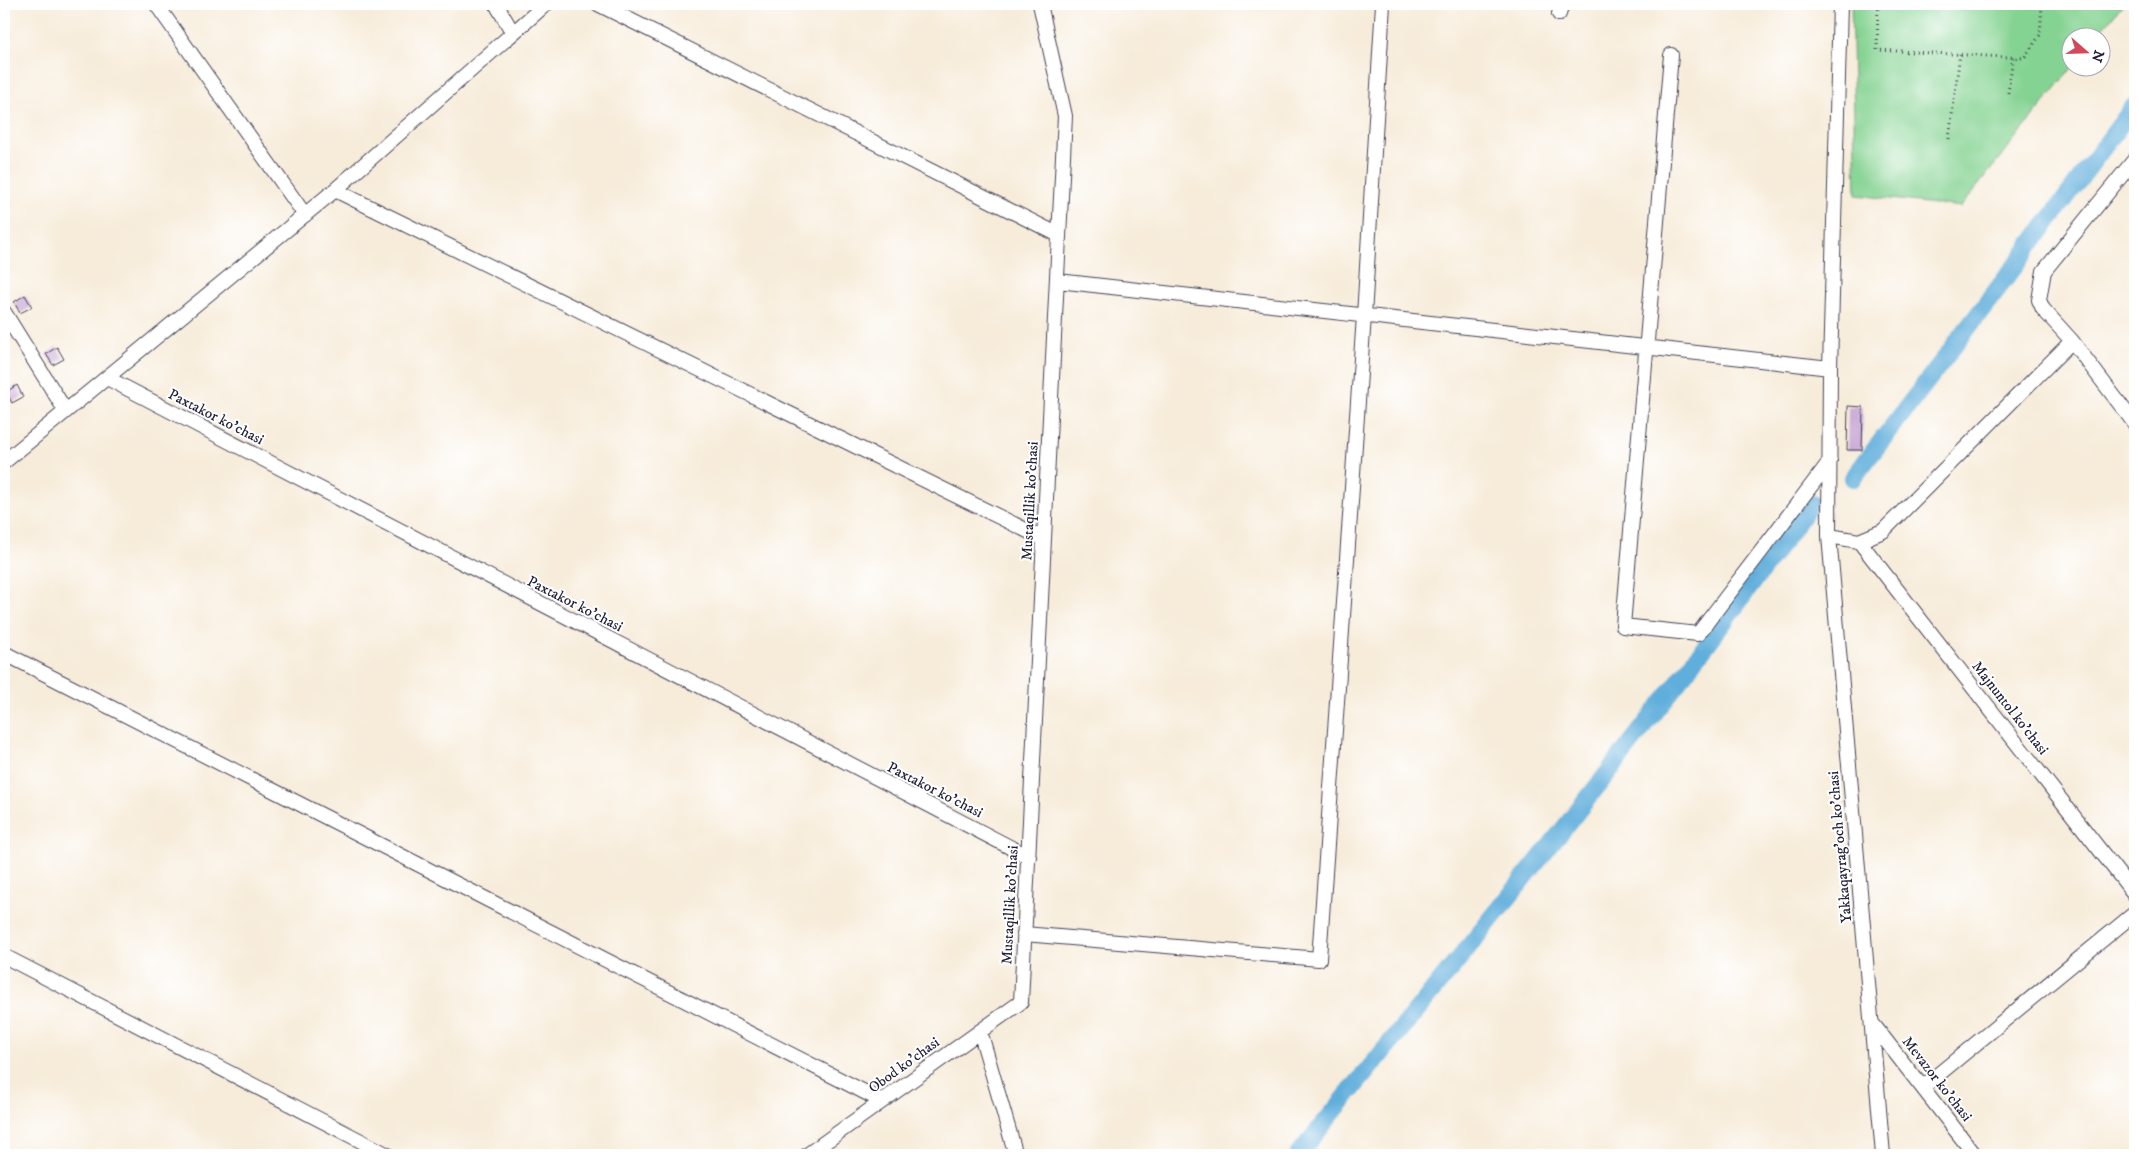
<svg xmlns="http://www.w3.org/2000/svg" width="2139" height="1159" font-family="'IM FELL DW Pica',serif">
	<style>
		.green { fill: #85d392; stroke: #547a66 }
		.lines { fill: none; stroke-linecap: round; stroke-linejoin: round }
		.canal { stroke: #61aedb; stroke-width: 18 }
		.building { fill: #ccafd9 }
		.street-casing { stroke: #424053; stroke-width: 16 }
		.path { stroke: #424053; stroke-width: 3; stroke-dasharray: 1 4; stroke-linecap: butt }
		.street { stroke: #fff; stroke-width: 14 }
		.labels { text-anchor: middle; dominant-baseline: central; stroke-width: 4; stroke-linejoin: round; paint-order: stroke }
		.street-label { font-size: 15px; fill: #22223b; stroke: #fff }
	</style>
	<rect width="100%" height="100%" fill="#fff"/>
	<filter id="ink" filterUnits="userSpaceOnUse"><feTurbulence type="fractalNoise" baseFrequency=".02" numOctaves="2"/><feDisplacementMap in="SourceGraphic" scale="10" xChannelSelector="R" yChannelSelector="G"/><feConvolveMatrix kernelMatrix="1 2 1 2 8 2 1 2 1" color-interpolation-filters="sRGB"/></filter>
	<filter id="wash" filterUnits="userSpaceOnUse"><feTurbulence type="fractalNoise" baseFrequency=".0096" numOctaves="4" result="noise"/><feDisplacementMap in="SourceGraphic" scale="20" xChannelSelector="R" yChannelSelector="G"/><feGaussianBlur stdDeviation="1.12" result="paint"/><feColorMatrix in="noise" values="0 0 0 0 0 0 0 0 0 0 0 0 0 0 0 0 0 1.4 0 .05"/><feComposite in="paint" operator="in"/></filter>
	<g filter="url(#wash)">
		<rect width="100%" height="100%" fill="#f7ecda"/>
		<path class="green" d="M1851,4H2123L2096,37L2072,38V68L1961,207L1856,195Z"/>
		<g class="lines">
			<path class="canal" d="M1853,478L2012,270L2135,105
				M1298,1155C1474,941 1650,728 1811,503"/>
		</g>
		<g id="blocks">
			<path class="building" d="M25,295L32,307L20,313L14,302Z
				M57,347L64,359L53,365L46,354Z
				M17,385L23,397L12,403L6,392Z
				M1848,406L1863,407L1862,450H1847Z"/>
		</g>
	</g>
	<g filter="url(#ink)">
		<use href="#blocks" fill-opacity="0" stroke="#424053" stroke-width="1"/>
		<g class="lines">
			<defs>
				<path id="street" d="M156,4L305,215
					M496,4L513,33
					M598,4L1059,235
					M1840,4L1830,368L1829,536L1883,1155
					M1559,14L1562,4
					M1671,55L1623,626L1698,634L1830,461
					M335,190L1044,539
					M1058,281L1830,368
					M4,312L65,410
					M2072,341L2135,424
					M107,378L1029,857
					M4,462L335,190L546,4
					M1829,536L1859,541L1883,531L2072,341L2043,309L2039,300L2044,271L2135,159
					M1859,541L2135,895
					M4,653L882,1101
					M1024,934L1319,959L1364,316L1383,4
					M4,956L388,1155
					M1872,1023L1975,1155
					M980,1031L1016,1155
					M1923,1087L2135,913
					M807,1155L1021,1002L1065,116L1040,4"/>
			</defs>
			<use href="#street" class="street-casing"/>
			<path class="path" d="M1878,4L1877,50L2024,58L2040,35L2042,4
				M2008,93L2013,57
				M1949,139L1960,54"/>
			<use href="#street" class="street"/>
		</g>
	</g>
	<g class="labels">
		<g class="street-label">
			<text transform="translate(216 417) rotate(27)">Paxtakor ko'chasi</text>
			<text transform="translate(1030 501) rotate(-87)">Mustaqillik ko'chasi</text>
			<text transform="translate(575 604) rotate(27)">Paxtakor ko'chasi</text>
			<text transform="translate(2010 708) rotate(52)">Majnuntol ko'chasi</text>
			<text transform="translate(935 790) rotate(27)">Paxtakor ko'chasi</text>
			<text transform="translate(1840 847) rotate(-95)">Yakkaqayrag'och ko'chasi</text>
			<text transform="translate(1010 905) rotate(-87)">Mustaqillik ko'chasi</text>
			<text transform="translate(904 1065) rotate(-36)">Obod ko'chasi</text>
			<text transform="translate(1937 1079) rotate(52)">Mevazor ko'chasi</text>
		</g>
	</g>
	<rect width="2139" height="1159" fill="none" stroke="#fff" stroke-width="20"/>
	<g transform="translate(2086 52) rotate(110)"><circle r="24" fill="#ffffff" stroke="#a7a7b1"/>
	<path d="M0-4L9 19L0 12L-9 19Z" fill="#d1495b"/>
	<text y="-8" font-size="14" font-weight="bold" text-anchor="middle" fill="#22223b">N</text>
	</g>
</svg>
